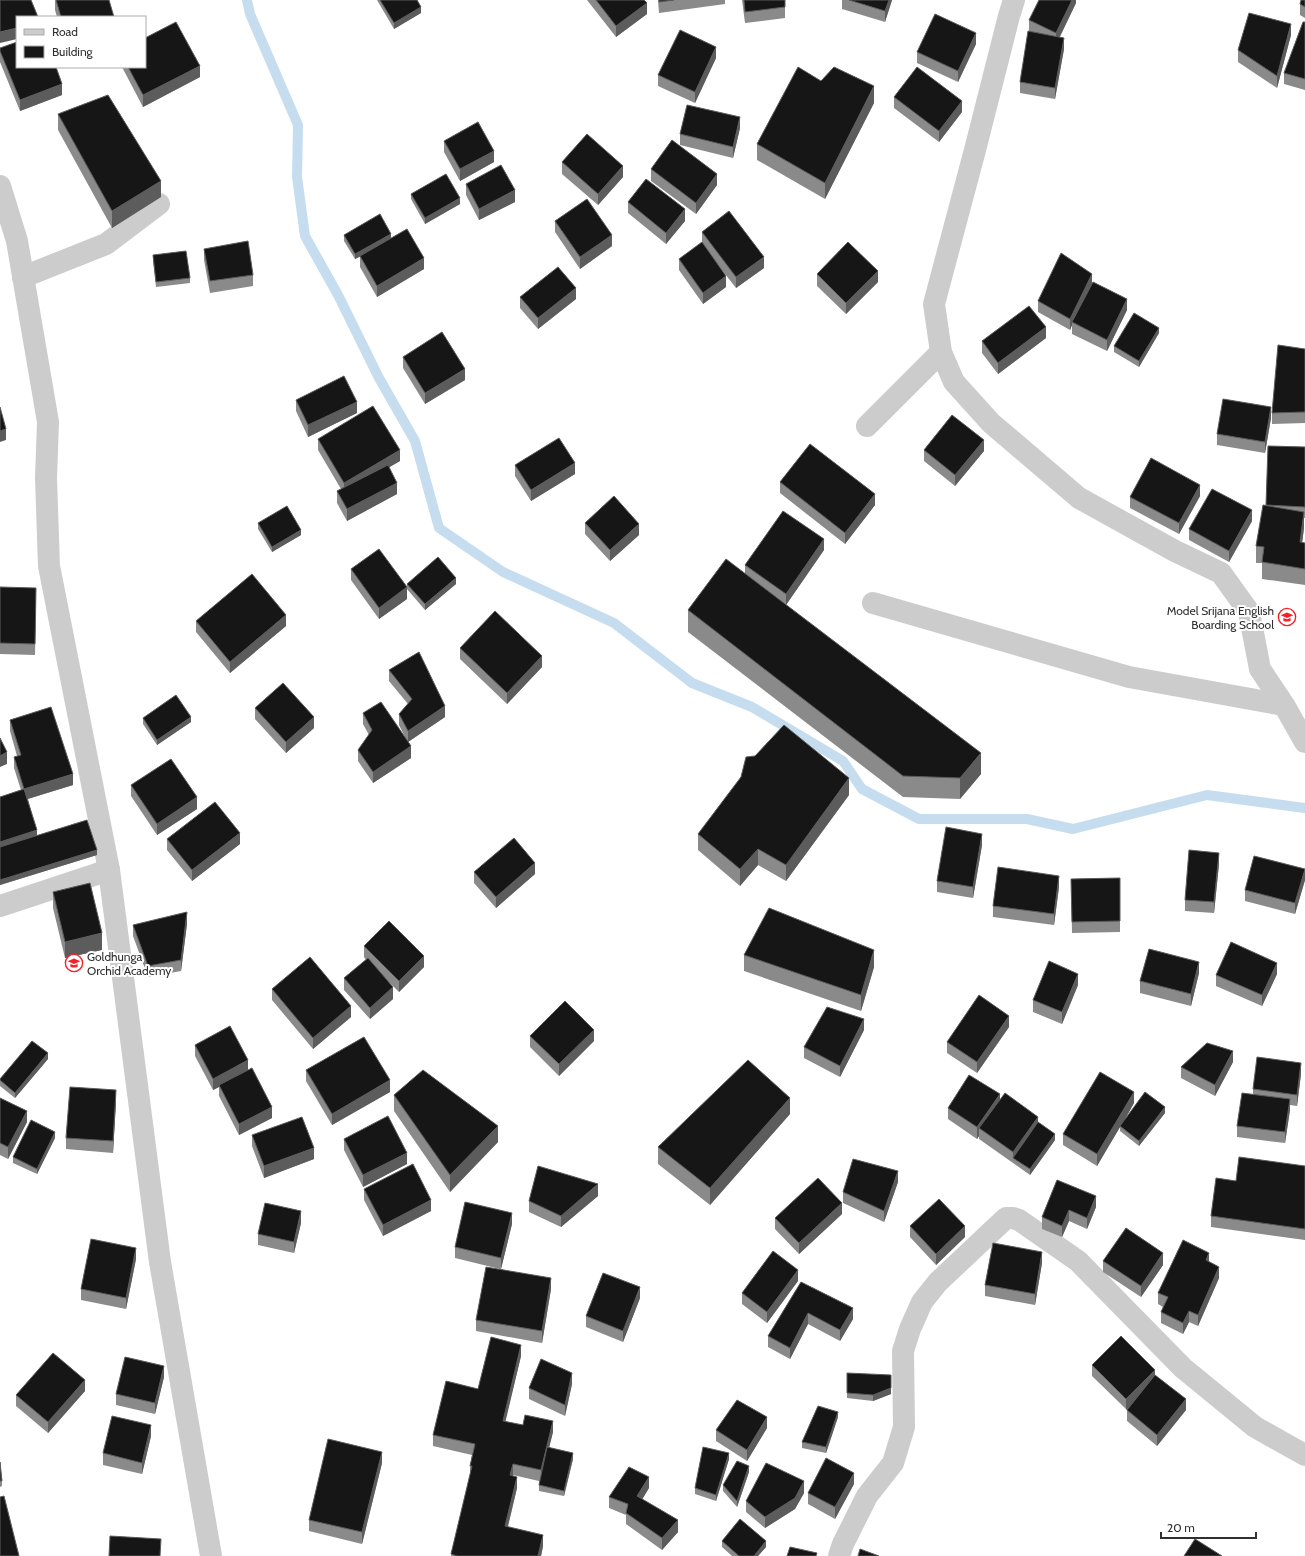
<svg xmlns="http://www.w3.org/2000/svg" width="1305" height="1556" font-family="Cabin,sans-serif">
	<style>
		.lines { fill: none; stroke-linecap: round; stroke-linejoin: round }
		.stream { stroke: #c6ddef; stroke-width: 10 }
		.minor { stroke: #ccc; stroke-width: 22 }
		.tertiary { stroke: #ccc; stroke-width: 22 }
		.wall { fill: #8a8a8a }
		.shaded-wall { fill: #5c5c5c }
		.building { fill: #161616; stroke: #5c5c5c }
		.labels { text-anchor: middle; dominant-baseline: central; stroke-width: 4; stroke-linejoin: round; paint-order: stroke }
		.poi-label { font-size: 12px; fill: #2f2f2f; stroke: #fff; text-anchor: end }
	</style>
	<rect width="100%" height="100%" fill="#fff"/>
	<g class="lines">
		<path class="stream" d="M247,0L250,14L298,125L297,177L305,236L338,295L379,378L415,441L439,528L503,572L614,623L692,683L752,707L843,761L862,789L919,819H1027L1073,829L1207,795L1305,808"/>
		<path class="minor" d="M1014,0L1009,16L975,150L934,304L941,352L954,382L991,423L1079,498L1175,551L1221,573L1249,612L1260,669L1284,705L1305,742
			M23,277L106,244L159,204
			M867,426L941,352
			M873,603L1129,677L1284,705
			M0,906L109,870
			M839,1556L843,1544L867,1496L893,1463L904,1427L903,1351L910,1329L922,1302L938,1282L1006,1218H1013L1019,1220L1078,1261L1183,1368L1255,1427L1305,1455"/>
		<path class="tertiary" d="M0,186L17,241L48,422L46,478L49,566L109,870L160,1262L211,1556"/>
	</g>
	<path class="wall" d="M55,0L114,17H57L55,10Z
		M377,0H417L421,13L394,29Z
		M587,0H644L647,14L616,37Z
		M658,0H725V4L659,13Z
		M742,0H785V18L745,23Z
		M842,0H892L885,22L842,9Z
		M1076,0V3L1060,37L1064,49L1055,99L1020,93V82L1029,31V20Z
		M1305,0V18L1300,15V4Z
		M1305,22V90L1284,84V73Z
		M1291,35L1277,88L1238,62V50Z
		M976,44L958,82L917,63V52Z
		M0,48L62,95L20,111L0,62Z
		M716,58L695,103L658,86V75Z
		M122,67H145L200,77L143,107Z
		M821,81L874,103L825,199L757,160V144Z
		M894,97L962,112L939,142L894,108Z
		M58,114L161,197L112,228L58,130Z
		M740,128L733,158L680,145V134Z
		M444,141L494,162L460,181L444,152Z
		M562,162L623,177L598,205L562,174Z
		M651,169L717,185L696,214L651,181Z
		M466,184L515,202L479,220L466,195Z
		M411,194L460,204L425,224L411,199Z
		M628,202L685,221L666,244L628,213Z
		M555,221L612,246L580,269L555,232Z
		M702,232L764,268L736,288L715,261L726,287L703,304L679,270V259L702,243Z
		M344,235L391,238L424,269L377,297L360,267V257L355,259L344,241Z
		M204,249L253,275V286L210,293L204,260Z
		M153,255L190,278V283L156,287L153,260Z
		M817,274L878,282L846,314L817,286Z
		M1092,283L1127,310L1107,351L1072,334V325L1070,330L1038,312V301Z
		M520,297L576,299L538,329L520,308Z
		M1159,333L1139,367L1114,352V346Z
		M1046,338L998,374L982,353V341Z
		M1305,349V423L1272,424V413Z
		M403,357L465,380L425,404L403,368Z
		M296,400L357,413L308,437L296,411Z
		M1271,418L1265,453L1217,445V434Z
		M318,439L400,461L389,467L397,494L347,521L337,503V491L341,489L318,450Z
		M1268,446L1305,447V518H1304V528L1302,543H1305V585L1262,579V563H1256V546L1266,506Z
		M924,450L984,451L955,486L924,461Z
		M515,465L575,474L531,501L515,476Z
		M780,482L875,505L845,544L780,493Z
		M1200,496L1179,534L1130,508V497Z
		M1252,521L1229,562L1189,540V529Z
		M258,523L301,535L272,552L258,529Z
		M585,523L639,535L610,561L585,534Z
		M824,550L786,605L981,774L960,799L903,797L688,632V610L745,573V565Z
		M351,569L407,587V584H456L425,610L407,589V599L379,619L351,580Z
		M0,587L36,599L35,655L0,654Z
		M196,621L286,626L230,673L196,632Z
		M460,648L542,667L507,704L460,659Z
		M389,670L445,717L408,742L411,758L373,783L358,761V750L369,735L363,724V713L407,741L399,725V714L408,704L389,681Z
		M255,708L314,728L286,753L255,719Z
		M143,718L191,722L157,745L143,724Z
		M10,720L73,785L28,799L37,835L97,855L0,885V797L21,790L14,768V757L17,756L10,731Z
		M131,785L197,809L157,835L131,796Z
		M849,795L786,881L758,865L740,886L698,850V834Z
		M167,839L240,844L192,881L167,850Z
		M982,845L973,898L937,892V881Z
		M1219,864L1214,913L1185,911V900Z
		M474,872L535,874L496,908L474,883Z
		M1120,878V932L1072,933L1071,879Z
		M1305,880L1295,914L1245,901V890Z
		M1059,887L1054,925L993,917V906Z
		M53,892L102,950L65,958L53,908Z
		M187,924L181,971L148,977L133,936V925Z
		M364,946L424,967L399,992L386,979L393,999L370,1019L344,990V978L366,960L364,957Z
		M744,955L874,967L861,1011L744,971Z
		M1199,973L1191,1006L1140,993V981Z
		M1277,974L1262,1006L1216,986V975Z
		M1078,985L1062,1024L1033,1012V1000Z
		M272,989L351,1017L313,1049L272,1000Z
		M1009,1027L977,1073L947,1053V1042Z
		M864,1030L840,1077L804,1058V1047Z
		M530,1036L594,1041L559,1076L530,1047Z
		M195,1045L248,1071L272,1118L239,1135L219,1096V1087L213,1090L195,1056Z
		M48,1059L15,1098L0,1086V1079Z
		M1233,1062L1215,1096L1181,1078V1067Z
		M306,1070L390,1092L332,1125L306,1081Z
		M1301,1074L1297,1106L1290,1105V1110L1285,1143L1237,1137V1126L1253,1094V1089Z
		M394,1095L498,1142L450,1192L394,1111Z
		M0,1098L27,1122L8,1159L0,1155Z
		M1000,1100L1038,1122L1055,1140L1030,1175L979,1139V1136L977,1139L948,1119V1108Z
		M116,1102L113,1153L66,1149V1138Z
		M1134,1103L1124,1121L1165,1113L1139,1146L1120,1131V1127L1097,1166L1063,1145V1134Z
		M790,1114L710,1205L658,1164V1147Z
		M252,1135L314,1159L264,1178L252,1146Z
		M55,1138L37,1174L13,1163V1157Z
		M344,1139L407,1164L363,1187L344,1150Z
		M1305,1166V1240L1211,1227V1216L1236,1181Z
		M1057,1180L1096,1207L1087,1229L1069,1221L1062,1237L1042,1229V1217Z
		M898,1182L884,1222L843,1203V1192Z
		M364,1189L431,1211L383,1236L364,1200Z
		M598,1196L561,1227L529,1212V1201Z
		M842,1214L799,1254L775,1229V1218Z
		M301,1223L294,1253L258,1245V1234Z
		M512,1224L501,1269L551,1289L542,1343L476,1331V1320L500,1269L455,1258V1247Z
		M910,1226L965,1237L936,1265L910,1237Z
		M136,1259L126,1309L81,1300V1289Z
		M1103,1261L1163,1265L1141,1297L1103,1272Z
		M1209,1262L1219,1278L1198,1326L1189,1322L1183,1334L1161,1323V1312L1163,1307L1158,1304V1293Z
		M1042,1263L1035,1305L985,1296V1285Z
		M798,1281L767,1323L742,1304V1293Z
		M801,1282L853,1319L840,1341L808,1324L790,1359L768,1347V1336Z
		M640,1298L623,1342L586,1327V1316Z
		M521,1356L505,1421L553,1432L549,1447L573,1459L564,1496L539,1491V1481L513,1475V1476L517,1488L508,1527L543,1546L541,1556H451L470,1475V1466L472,1455L433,1446V1435L478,1389Z
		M1092,1365L1155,1375L1186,1410L1157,1446L1127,1421V1410L1092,1376Z
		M847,1373L891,1394L873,1401L847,1398Z
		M164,1377L155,1414L116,1405V1394Z
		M572,1384L565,1416L529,1399V1388Z
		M85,1391L48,1433L16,1406V1395Z
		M838,1417L826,1453L802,1448V1442Z
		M767,1428L747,1461L716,1441V1430Z
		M151,1436L142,1474L103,1465V1453Z
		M729,1459L716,1501L695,1494V1488Z
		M0,1462L2,1481V1486L0,1487Z
		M382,1463L362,1544L309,1531V1520Z
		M749,1472L737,1507L723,1491V1485Z
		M854,1484L835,1519L808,1504V1493Z
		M649,1488L642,1499L678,1532L662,1550L626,1524V1515L609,1508V1497Z
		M804,1493L795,1509L765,1528L746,1512V1501Z
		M722,1541L766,1547L758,1556H732L722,1547Z"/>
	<path class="shaded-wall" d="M889,0H892L885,22V11Z
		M1072,0H1076V3L1056,44V33Z
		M647,3V14L616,37V26Z
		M421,7V13L394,29V23Z
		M1291,24V35L1277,88V76Z
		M17,28V39L0,43V32Z
		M976,33V44L958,82V71Z
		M1064,38V49L1055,99V88Z
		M716,47V58L695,103V92Z
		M200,66V77L143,107V95Z
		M62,84V95L20,111V100Z
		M874,86V103L825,199V183Z
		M962,101V112L939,142V131Z
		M740,117V128L733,158V147Z
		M494,151V162L460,181V169Z
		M623,166V177L598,205V194Z
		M717,174V185L696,214V203Z
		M161,181V197L112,228V211Z
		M515,190V202L479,220V209Z
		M460,198V204L425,224V218Z
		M685,209V221L666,244V233Z
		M391,234V239L355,259V254Z
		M612,235V246L580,269V257Z
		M764,257V268L736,288V277Z
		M424,258V269L377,297V286Z
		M878,271V282L846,314V303Z
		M1092,274V285L1072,322V325L1070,330V319Z
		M726,276V287L703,304V293Z
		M576,288V299L538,329V318Z
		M1127,299V310L1107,351V340Z
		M1046,327V338L998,374V363Z
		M1159,328V333L1139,367V361Z
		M465,369V380L425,404V393Z
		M357,402V413L308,437V425Z
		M1271,407V418L1265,453V442Z
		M6,429V440L0,442V431Z
		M984,440V451L955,486V475Z
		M400,450V461L344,494V483Z
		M575,463V474L531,501V490Z
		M397,483V494L347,521V509Z
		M1200,485V496L1179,534V523Z
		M875,494V505L845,544V533Z
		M1252,510V521L1229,562V551Z
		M1304,512V528L1300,559V542Z
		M639,524V535L610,561V550Z
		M301,530V535L272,552V547Z
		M824,539V550L786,605V594Z
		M456,578V584L425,610V604Z
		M407,587V599L379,619V608Z
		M286,615V626L230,673V662Z
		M542,656V667L507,704V693Z
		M445,706V717L408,742V731Z
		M191,717V722L157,745V740Z
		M314,717V728L286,753V742Z
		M411,746V758L373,783V772Z
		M7,752V764L0,767V756Z
		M981,753V774L960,799V778Z
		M73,774V785L24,800V789Z
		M849,778V795L786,881V865Z
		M197,797V809L157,835V824Z
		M37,830V841L0,853V842Z
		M240,833V844L192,881V870Z
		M982,834V845L973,898V887Z
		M758,849V865L740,886V869Z
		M97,850V855L0,885V880Z
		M1219,853V864L1214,913V902Z
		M535,863V874L496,908V897Z
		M1305,869V880L1295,914V903Z
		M1059,876V887L1054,925V914Z
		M187,912V924L181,971V960Z
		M102,933V950L65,958V942Z
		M874,950V967L861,1011V995Z
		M424,956V967L399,992V981Z
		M1199,962V973L1191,1006V994Z
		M1277,963V974L1262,1006V995Z
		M1078,974V985L1062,1024V1012Z
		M393,987V999L370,1019V1008Z
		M351,1006V1017L313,1049V1038Z
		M1009,1016V1027L977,1073V1062Z
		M864,1019V1030L840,1077V1066Z
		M594,1030V1041L559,1076V1064Z
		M1233,1051V1062L1215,1096V1085Z
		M48,1053V1059L15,1098V1093Z
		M248,1060V1071L219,1085V1087L213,1090V1079Z
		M1301,1063V1074L1297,1106V1095Z
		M390,1080V1092L332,1125V1114Z
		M116,1090V1102L113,1153V1141Z
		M1134,1092V1103L1121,1126H1120V1127L1097,1166V1154Z
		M1000,1094V1105L979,1128V1136L977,1139V1127Z
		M790,1098V1114L710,1205V1188Z
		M1290,1099V1110L1285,1143V1132Z
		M272,1107V1118L239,1135V1124Z
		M1165,1107V1113L1139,1146V1141Z
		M27,1111V1122L8,1159V1147Z
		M1038,1117V1128L1013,1158V1163V1152Z
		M498,1126V1142L450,1192V1175Z
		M55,1132V1138L37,1174V1169Z
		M1055,1134V1140L1030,1175V1169Z
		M314,1148V1159L264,1178V1166Z
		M407,1153V1164L363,1187V1175Z
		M898,1171V1182L884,1222V1211Z
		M598,1184V1196L561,1227V1216Z
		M1096,1196V1207L1087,1229V1218Z
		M431,1200V1211L383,1236V1225Z
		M842,1203V1214L799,1254V1243Z
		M1069,1210V1221L1062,1237V1226Z
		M301,1211V1223L294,1253V1242Z
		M512,1213V1224L501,1269V1258Z
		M965,1226V1237L936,1265V1254Z
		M136,1248V1259L126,1309V1298Z
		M1042,1252V1263L1035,1305V1294Z
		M1163,1253V1265L1141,1297V1286Z
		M1209,1253V1264L1206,1260Z
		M1219,1267V1278L1198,1326V1315Z
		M798,1270V1281L767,1323V1312Z
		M551,1278V1289L542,1343V1331Z
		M640,1287V1298L623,1342V1331Z
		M853,1308V1319L840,1341V1330Z
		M1189,1311V1322L1183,1334V1323Z
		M808,1313V1324L790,1359V1348Z
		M521,1345V1356L503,1432V1421Z
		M164,1366V1377L155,1414V1403Z
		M1155,1370V1381L1126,1410V1399Z
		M572,1373V1384L565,1416V1405Z
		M85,1380V1391L48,1433V1422Z
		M891,1388V1394L873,1401V1395Z
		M1186,1399V1410L1157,1446V1435Z
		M838,1412V1417L826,1453V1447Z
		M767,1417V1428L747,1461V1450Z
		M553,1421V1432L541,1481V1470Z
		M151,1425V1436L142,1474V1463Z
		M382,1452V1463L362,1544V1532Z
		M573,1453V1459L564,1496V1491Z
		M729,1453V1459L716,1501V1495Z
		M513,1464V1475L510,1487V1475Z
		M749,1466V1472L737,1507V1501Z
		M854,1473V1484L835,1519V1507Z
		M517,1477V1488L505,1537V1526Z
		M649,1477V1488L637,1508V1496Z
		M804,1481V1493L795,1509L765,1528V1517Z
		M678,1520V1532L662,1550V1538Z
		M543,1535V1546L541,1556H538Z
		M766,1541V1547L758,1556H754Z"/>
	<path class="building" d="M0,0H31L38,17H17V28L0,32Z
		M56,0H109L114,17H61Z
		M380,0H417L421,7L394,23Z
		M596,0H644L647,3L616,26Z
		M659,0H674L659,2Z
		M744,0H785V7L745,12Z
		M849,0H889L885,11Z
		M1039,0H1072L1056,33L1029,20Z
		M1301,0H1305V7L1300,4Z
		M1249,13L1291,24L1277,76L1238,50Z
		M935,14L976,33L958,71L917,52Z
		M176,22L200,66L143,95L128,67H145V38Z
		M1303,22H1305V79L1284,73Z
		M680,30L716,47L695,92L658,75Z
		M1028,31L1064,38L1055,88L1020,82Z
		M17,42V67H56L62,84L20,100L0,51V48Z
		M798,67L821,81L834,67L874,86L825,183L757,144Z
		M917,67L962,101L939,131L894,97Z
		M108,95L161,181L112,211L58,114Z
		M687,105L740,117L733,147L680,134Z
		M478,122L494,151L460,169L444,141Z
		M587,134L623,166L598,194L562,162Z
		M672,140L717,174L696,203L651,169Z
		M501,165L515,190L479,209L466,184Z
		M446,174L460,198L425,218L411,194Z
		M646,179L685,209L666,233L628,202Z
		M587,199L612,235L580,257L555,221Z
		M729,211L764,257L736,277L702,232Z
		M380,214L391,234L355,254L344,235Z
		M407,229L424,258L377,286L360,256Z
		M248,241L253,275L210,281L204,249Z
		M702,242L726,276L703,293L679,259Z
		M848,242L878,271L846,303L817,274Z
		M186,251L190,278L156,282L153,255Z
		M1061,253L1092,274L1070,319L1038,301Z
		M558,267L576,288L538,318L520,297Z
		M1093,282L1127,299L1107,340L1072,322Z
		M1029,306L1046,327L998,363L982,341Z
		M1134,313L1159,328L1139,361L1114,346Z
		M442,332L465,369L425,393L403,357Z
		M1278,345L1305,349V412L1272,413Z
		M344,376L357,402L308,425L296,400Z
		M1223,399L1271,407L1265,442L1217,434Z
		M373,406L400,450L344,483L318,439Z
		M0,407L6,429L0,431Z
		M952,415L984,440L955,475L924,450Z
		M559,438L575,463L531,490L515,465Z
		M810,444L875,494L845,533L780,482Z
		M1268,446L1305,447V507L1266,505Z
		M1151,458L1200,485L1179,523L1130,497Z
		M388,465L397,483L347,509L337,491Z
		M1212,489L1252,510L1229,551L1189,529Z
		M614,496L639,524L610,550L585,523Z
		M1263,505L1304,512L1300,542L1305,543V569L1262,562L1264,547L1256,546Z
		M287,506L301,530L272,547L258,523Z
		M783,511L824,539L786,594L745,565Z
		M379,549L407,587L379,608L351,569Z
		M438,557L456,578L425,604L407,584Z
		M726,559L981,753L960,778L903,776L688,610Z
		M252,574L286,615L230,662L196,621Z
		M0,587L36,588L35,644L0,643Z
		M495,611L542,656L507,693L460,648Z
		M419,652L445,706L408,731L399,714L412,699L389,670Z
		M283,683L314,717L286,742L255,708Z
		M176,695L191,717L157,740L143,718Z
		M381,702L411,746L373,772L358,750L372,730L363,713Z
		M51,707L73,774L24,789L14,757L21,755L10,720Z
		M784,725L849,778L786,865L758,849L740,869L698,834L741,777L746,757L755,756Z
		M0,738L7,752L0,756Z
		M171,759L197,797L157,824L131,785Z
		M24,789L37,830L0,842V797Z
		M215,802L240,833L192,870L167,839Z
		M87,820L97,850L0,880V847Z
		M946,827L982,834L973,887L937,881Z
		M514,838L535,863L496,897L474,872Z
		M1189,850L1219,853L1214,902L1185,900Z
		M1254,856L1305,869L1295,903L1245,890Z
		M998,867L1059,876L1054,914L993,906Z
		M1120,878V921L1072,922L1071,879Z
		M90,883L102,933L65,942L53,892Z
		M769,908L874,950L861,995L744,955Z
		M187,912L181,960L148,966L133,925Z
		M389,921L424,956L399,981L364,946Z
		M1231,942L1277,963L1262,995L1216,975Z
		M1149,949L1199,962L1191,994L1140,981Z
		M310,957L351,1006L313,1038L272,989Z
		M368,958L393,987L370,1008L344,978Z
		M1049,961L1078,974L1062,1012L1033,1000Z
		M979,995L1009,1016L977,1062L947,1042Z
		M565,1001L594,1030L559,1064L530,1036Z
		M827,1007L864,1019L840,1066L804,1047Z
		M230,1026L248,1060L213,1079L195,1045Z
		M364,1037L390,1080L332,1114L306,1070Z
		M32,1041L48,1053L15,1093L0,1080V1079Z
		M1207,1043L1233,1051L1215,1085L1181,1067Z
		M1257,1057L1301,1063L1297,1095L1253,1089Z
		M748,1060L790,1098L710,1188L658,1147Z
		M252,1068L272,1107L239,1124L219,1085Z
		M423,1070L498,1126L450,1175L394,1095Z
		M1100,1072L1134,1092L1097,1154L1063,1134Z
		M969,1075L1000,1094L977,1127L948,1108Z
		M70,1087L116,1090L113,1141L66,1138Z
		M1145,1092L1165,1107L1139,1141L1120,1126Z
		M1005,1093L1038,1117L1013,1152L979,1128Z
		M1242,1093L1290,1099L1285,1132L1237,1126Z
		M0,1098L27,1111L8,1147L0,1143Z
		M388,1116L407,1153L363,1175L344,1139Z
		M302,1117L314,1148L264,1166L252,1135Z
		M31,1120L55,1132L37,1169L13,1157Z
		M1038,1122L1055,1134L1030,1169L1013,1158Z
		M1239,1157L1305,1166V1229L1211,1216L1216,1178L1236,1181Z
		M853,1159L898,1171L884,1211L843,1192Z
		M413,1164L431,1200L383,1225L364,1189Z
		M538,1166L598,1184L561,1216L529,1201Z
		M818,1178L842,1203L799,1243L775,1218Z
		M1057,1180L1096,1196L1087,1218L1069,1210L1062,1226L1042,1217Z
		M939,1199L965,1226L936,1254L910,1226Z
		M465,1202L512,1213L501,1258L455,1247Z
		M265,1203L301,1211L294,1242L258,1234Z
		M1126,1228L1163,1253L1141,1286L1103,1261Z
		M91,1239L136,1248L126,1298L81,1289Z
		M1183,1240L1209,1253L1206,1260L1219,1267L1198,1315L1189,1311L1183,1323L1161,1312L1168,1297L1158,1293Z
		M993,1243L1042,1252L1035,1294L985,1285Z
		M773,1251L798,1270L767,1312L742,1293Z
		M486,1267L551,1278L542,1331L476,1320Z
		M603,1273L640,1287L623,1331L586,1316Z
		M801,1282L853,1308L840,1330L808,1313L790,1348L768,1336Z
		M1121,1336L1155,1370L1126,1399L1092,1365Z
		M491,1337L521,1345L503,1421L523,1425L525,1415L553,1421L541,1470L513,1464L510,1475L517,1477L505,1526L543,1535L538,1556H457L451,1554L472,1466H470L475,1444L433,1435L446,1381L478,1389Z
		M53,1353L85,1380L48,1422L16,1395Z
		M125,1357L164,1366L155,1403L116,1394Z
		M541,1359L572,1373L565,1405L529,1388Z
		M847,1373L891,1375V1388L873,1395L847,1393Z
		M1155,1375L1186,1399L1157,1435L1127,1410Z
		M737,1400L767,1417L747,1450L716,1430Z
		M818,1406L838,1412L826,1447L802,1442Z
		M112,1416L151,1425L142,1463L103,1453Z
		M328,1439L382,1452L362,1532L309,1520Z
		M547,1447L573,1453L564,1491L539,1485Z
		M703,1447L729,1453L716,1495L695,1488Z
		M826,1458L854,1473L835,1507L808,1493Z
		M737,1461L749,1466L737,1501L723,1485Z
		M0,1462L2,1481H0Z
		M766,1463L804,1481L795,1498L765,1517L746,1501Z
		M629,1467L649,1477L637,1496L678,1520L662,1538L626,1513L628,1504L609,1497Z
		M4,1496L19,1556H0V1497Z
		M740,1519L766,1541L754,1556H739L722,1541Z
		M110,1536L161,1539L160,1556H109Z
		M1195,1539L1222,1556H1184Z
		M790,1547L817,1553L816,1556H787Z
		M860,1549L879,1556H858Z"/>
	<defs>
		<symbol id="school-ring" viewBox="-11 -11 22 22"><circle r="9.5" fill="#fff" stroke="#f62128" stroke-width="1.5"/><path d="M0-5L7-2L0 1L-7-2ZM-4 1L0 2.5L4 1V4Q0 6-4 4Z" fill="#f62128"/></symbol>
	</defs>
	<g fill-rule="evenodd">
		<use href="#school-ring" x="1277" y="607" width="20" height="20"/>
		<use href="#school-ring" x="64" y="953" width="20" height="20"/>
	</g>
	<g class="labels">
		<g class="poi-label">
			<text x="1274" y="610">Model Srijana English<tspan x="1274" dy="14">Boarding School</tspan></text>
			<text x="87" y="956" text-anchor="start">Goldhunga<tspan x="87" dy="14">Orchid Academy</tspan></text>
		</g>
	</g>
	<rect x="16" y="16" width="130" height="52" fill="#ffffff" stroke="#acacac"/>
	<rect x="24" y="29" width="20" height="6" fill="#cccccc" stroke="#acacac"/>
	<text x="52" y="36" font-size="12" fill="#2f2f2f">Road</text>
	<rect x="24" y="46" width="20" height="12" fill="#161616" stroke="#acacac"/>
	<text x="52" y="56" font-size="12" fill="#2f2f2f">Building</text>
	<path d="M1161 1532v6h95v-6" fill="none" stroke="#2f2f2f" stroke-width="2"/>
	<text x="1167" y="1532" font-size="12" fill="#2f2f2f" stroke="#ffffff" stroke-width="3" paint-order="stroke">20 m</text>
</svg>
